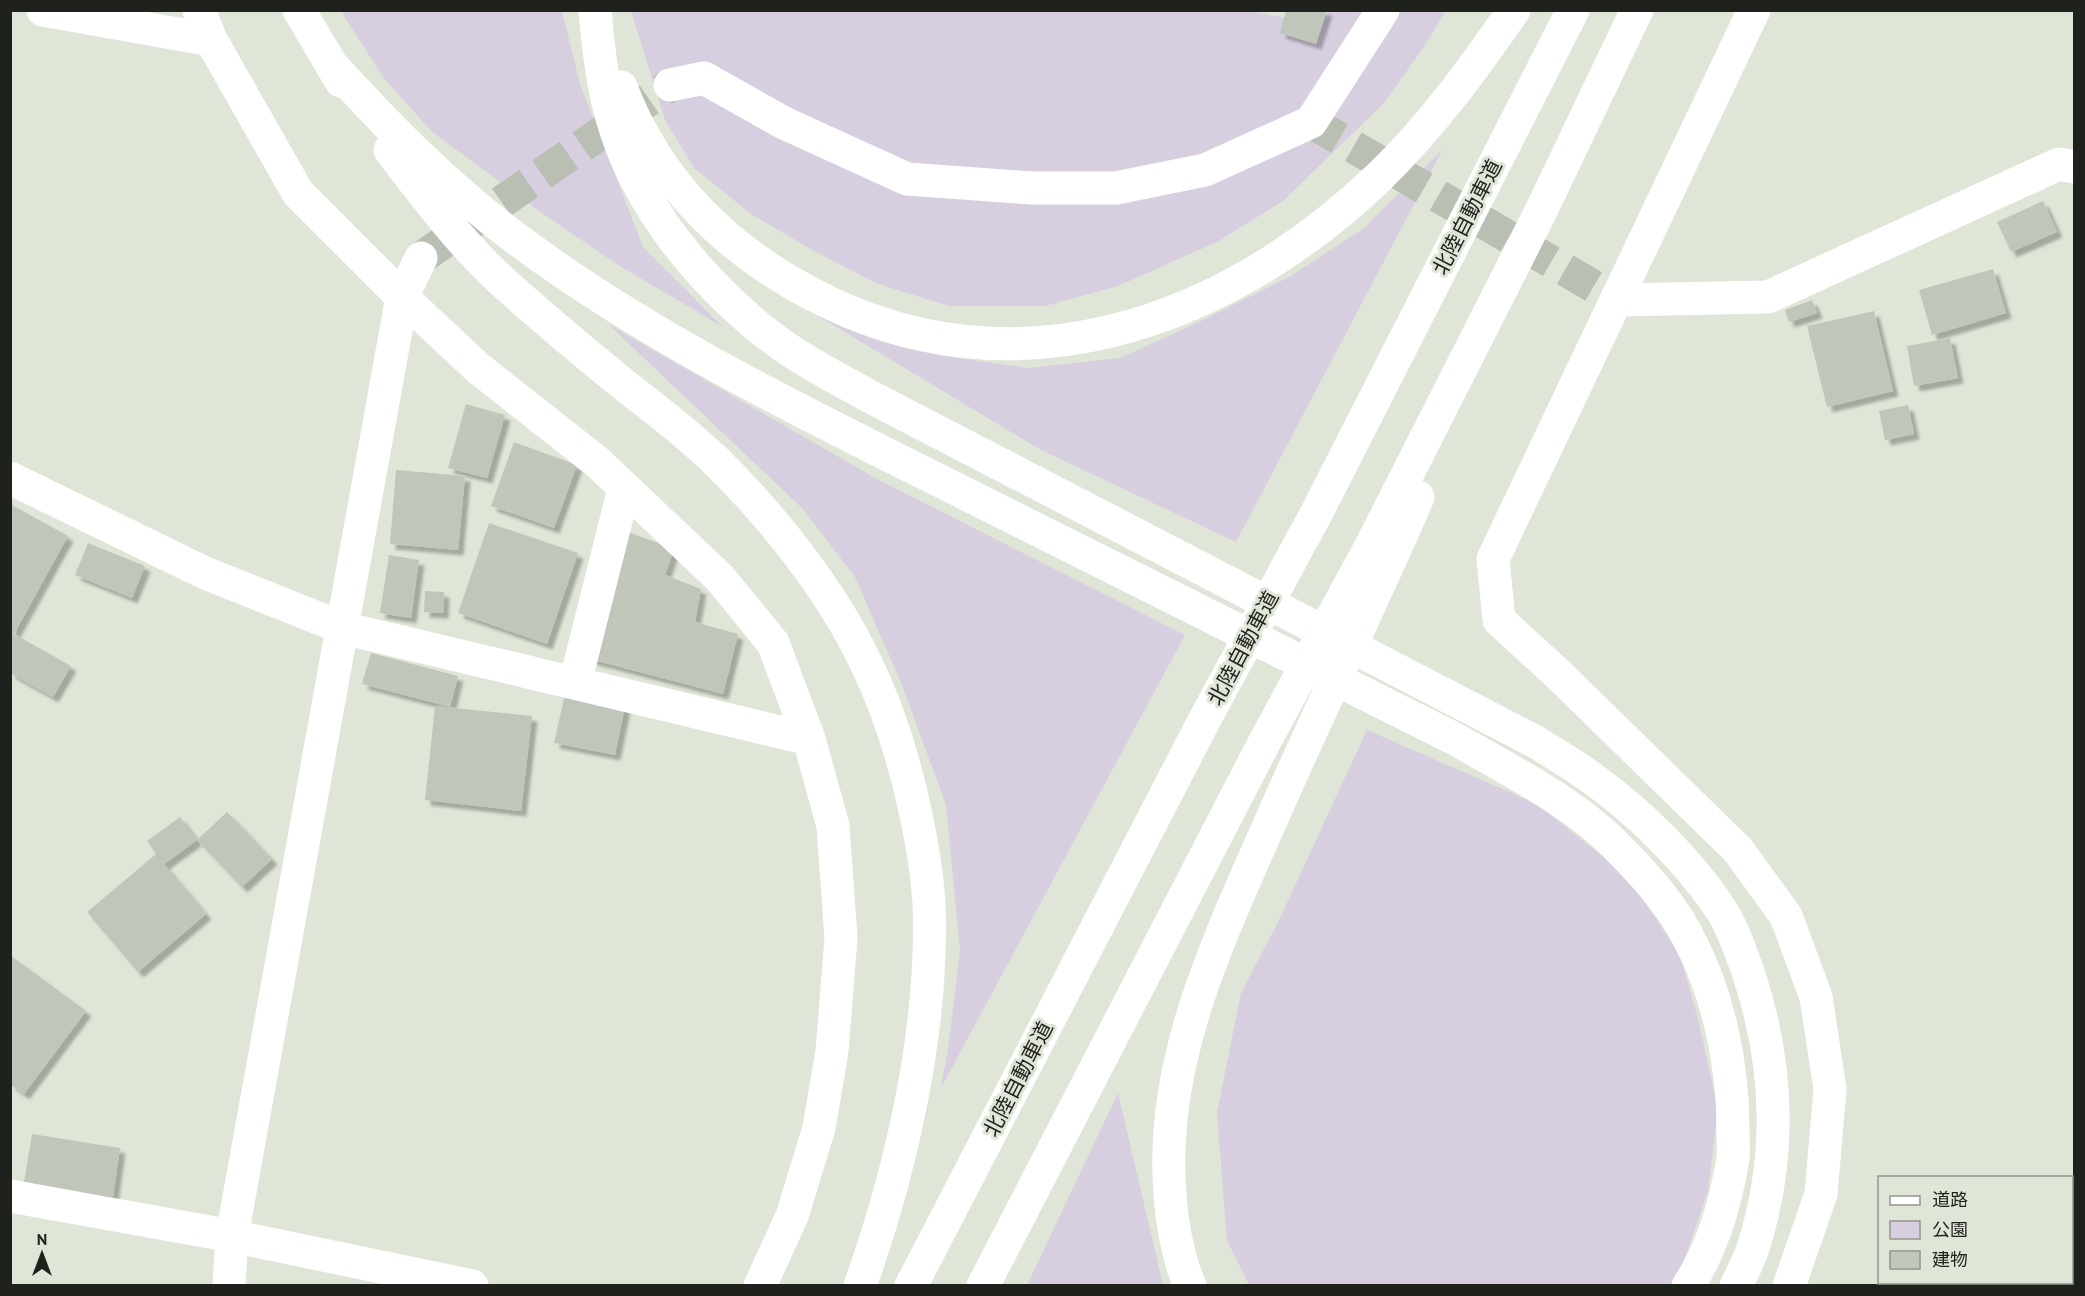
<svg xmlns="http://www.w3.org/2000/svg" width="2085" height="1296" font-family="'PT Sans','Noto Sans JP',sans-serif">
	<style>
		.green { fill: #d7cee0 }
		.building { fill: #c0c7ba; filter: url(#shadow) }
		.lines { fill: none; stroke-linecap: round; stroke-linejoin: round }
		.minor-tunnel { stroke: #b9bfb2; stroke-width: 33; stroke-dasharray: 33 16; stroke-linecap: butt }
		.minor { stroke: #fff; stroke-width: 33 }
		.highway { stroke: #fff; stroke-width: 33 }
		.labels { text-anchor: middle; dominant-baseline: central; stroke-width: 6; stroke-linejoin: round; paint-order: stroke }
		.street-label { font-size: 21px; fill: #1f211c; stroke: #dfe6d8 }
	</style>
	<defs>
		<filter id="shadow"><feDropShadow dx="5.5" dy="5.5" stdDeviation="1.5" flood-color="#0004"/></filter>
	</defs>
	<rect width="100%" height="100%" fill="#dfe6d8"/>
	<path class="green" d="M1246,10L1322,25L1327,11H1446L1423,48L1385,102L1283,201L1217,242L1118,286L1045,306H949L878,284L814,251L751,214L694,168L665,120L631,11Z
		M342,11H562L580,84L643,247L723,327L618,265L539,211L432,132L384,78L345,18Z
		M1443,149L1236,542L1041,450L808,310L944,356L1028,368L1120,358L1201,321L1291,276L1364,228Z
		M608,324L875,478L1185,635L941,1088L949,1042L960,950L946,805L902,685L855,577L803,509Z
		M1367,730L1537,804L1627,876L1680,955L1698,1019L1718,1109L1708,1191L1679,1275L1670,1285H1249L1227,1241L1217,1113L1241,993L1280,918Z
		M1118,1093L1163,1285H1027Z"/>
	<path class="building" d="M1286,10H1327L1316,44L1280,33Z
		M2043,201L2057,232L2011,252L1997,222Z
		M1993,269L2006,313L1932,335L1919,290Z
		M1812,300L1817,313L1789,322L1785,310Z
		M1874,311L1893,391L1827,407L1807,326Z
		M1950,338L1958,378L1914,386L1907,346Z
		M466,404L505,415L487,478L448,468Z
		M1908,405L1914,434L1885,440L1879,411Z
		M514,442L577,465L554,528L491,506Z
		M396,470L465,476L458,550L390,544Z
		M10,504L68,536L14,634L71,666L53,697L10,673Z
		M489,523L578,553L547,644L458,613Z
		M628,532L674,549L665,575L701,589L695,622L738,634L723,694L590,659Z
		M88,543L145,566L132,598L75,575Z
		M389,555L419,560L411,618L380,613Z
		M425,591L444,592L443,613L424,612Z
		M371,653L458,676L450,707L362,684Z
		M565,694L625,706L615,755L554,743Z
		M435,706L532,716L521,811L425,800Z
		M227,812L272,859L242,887L197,840L164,864L206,914L138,972L87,912L156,854L147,841L180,817L197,840Z
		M10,955L86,1011L24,1094L10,1084Z
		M32,1134L120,1148L113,1197L24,1182Z"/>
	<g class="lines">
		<path class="minor-tunnel" d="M1311,122L1617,300
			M421,258L670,85"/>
		<path class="minor" d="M43,10L211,40
			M199,10L211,40L298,193L402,297L478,368L596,461L720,578L773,643L809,739
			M1754,10L1493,559L1499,620L1559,675L1738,850L1786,916L1816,997L1830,1089L1821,1194L1789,1286
			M670,85L704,78L784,123L907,179L1032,188H1116L1205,170L1311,122L1383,10
			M1617,300L1768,297L2059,164L2074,167
			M10,478L205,573L343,628L809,739L833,826L841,938L832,1051L819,1128L792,1216L760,1286
			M575,683L624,489
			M10,1196L232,1236L472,1286
			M2072,1251L2074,1247
			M229,1286L232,1236L402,297L421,258
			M2041,1286L2043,1282"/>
		<path class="highway" d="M299,10L341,81
			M595,10C598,47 602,83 612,118C636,203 696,276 762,330C794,356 831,375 867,395L1536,742C1556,755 1578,767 1597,782C1641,814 1687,860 1718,905C1732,925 1741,952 1749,975C1779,1066 1782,1157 1753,1248C1749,1261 1742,1273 1736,1286
			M330,63C389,128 447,187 518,240C659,345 823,422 980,501C1139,580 1297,660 1455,739C1511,771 1577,804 1621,851C1646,876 1672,905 1688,937C1719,995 1733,1065 1733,1130C1733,1139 1734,1149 1733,1158C1726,1202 1713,1248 1688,1286
			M621,87C656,180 725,249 812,294C1011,400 1225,325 1379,177C1431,127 1473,69 1514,10
			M390,150C425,196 461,244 504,283C544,319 586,354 628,388C658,411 689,435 716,461C773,517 831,590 865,661C889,710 905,762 916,815C922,843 927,873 929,902C934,1027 902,1168 860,1286
			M911,1286L1207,715L1317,512L1573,10
			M983,1286L1264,743L1373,542L1540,213L1637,10
			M1190,1286C1177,1255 1172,1225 1170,1193C1159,1059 1221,935 1273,816C1320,709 1372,604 1418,497"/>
	</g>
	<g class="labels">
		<g class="street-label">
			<text transform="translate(1467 217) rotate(-63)">北陸自動車道</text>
			<text transform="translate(1243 648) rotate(-62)">北陸自動車道</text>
			<text transform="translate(1018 1079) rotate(-63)">北陸自動車道</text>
		</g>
	</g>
	<rect width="2085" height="1296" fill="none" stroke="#1f211c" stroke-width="24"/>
	<rect x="1878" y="1176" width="195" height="108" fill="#dfe6d8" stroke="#92978d" stroke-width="1.5"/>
	<rect x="1890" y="1196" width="30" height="9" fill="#ffffff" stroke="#92978d" stroke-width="1.5"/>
	<text x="1932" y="1206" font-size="18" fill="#1f211c">道路</text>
	<rect x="1890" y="1221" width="30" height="18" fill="#d7cee0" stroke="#92978d" stroke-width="1.5"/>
	<text x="1932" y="1236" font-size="18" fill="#1f211c">公園</text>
	<rect x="1890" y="1251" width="30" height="18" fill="#c0c7ba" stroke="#92978d" stroke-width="1.5"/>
	<text x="1932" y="1266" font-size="18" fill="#1f211c">建物</text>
	<g transform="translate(42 1254)" stroke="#dfe6d8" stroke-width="4.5" paint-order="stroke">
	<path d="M0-4.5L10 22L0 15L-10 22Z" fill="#1f211c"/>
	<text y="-9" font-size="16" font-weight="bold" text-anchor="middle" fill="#1f211c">N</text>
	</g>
</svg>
